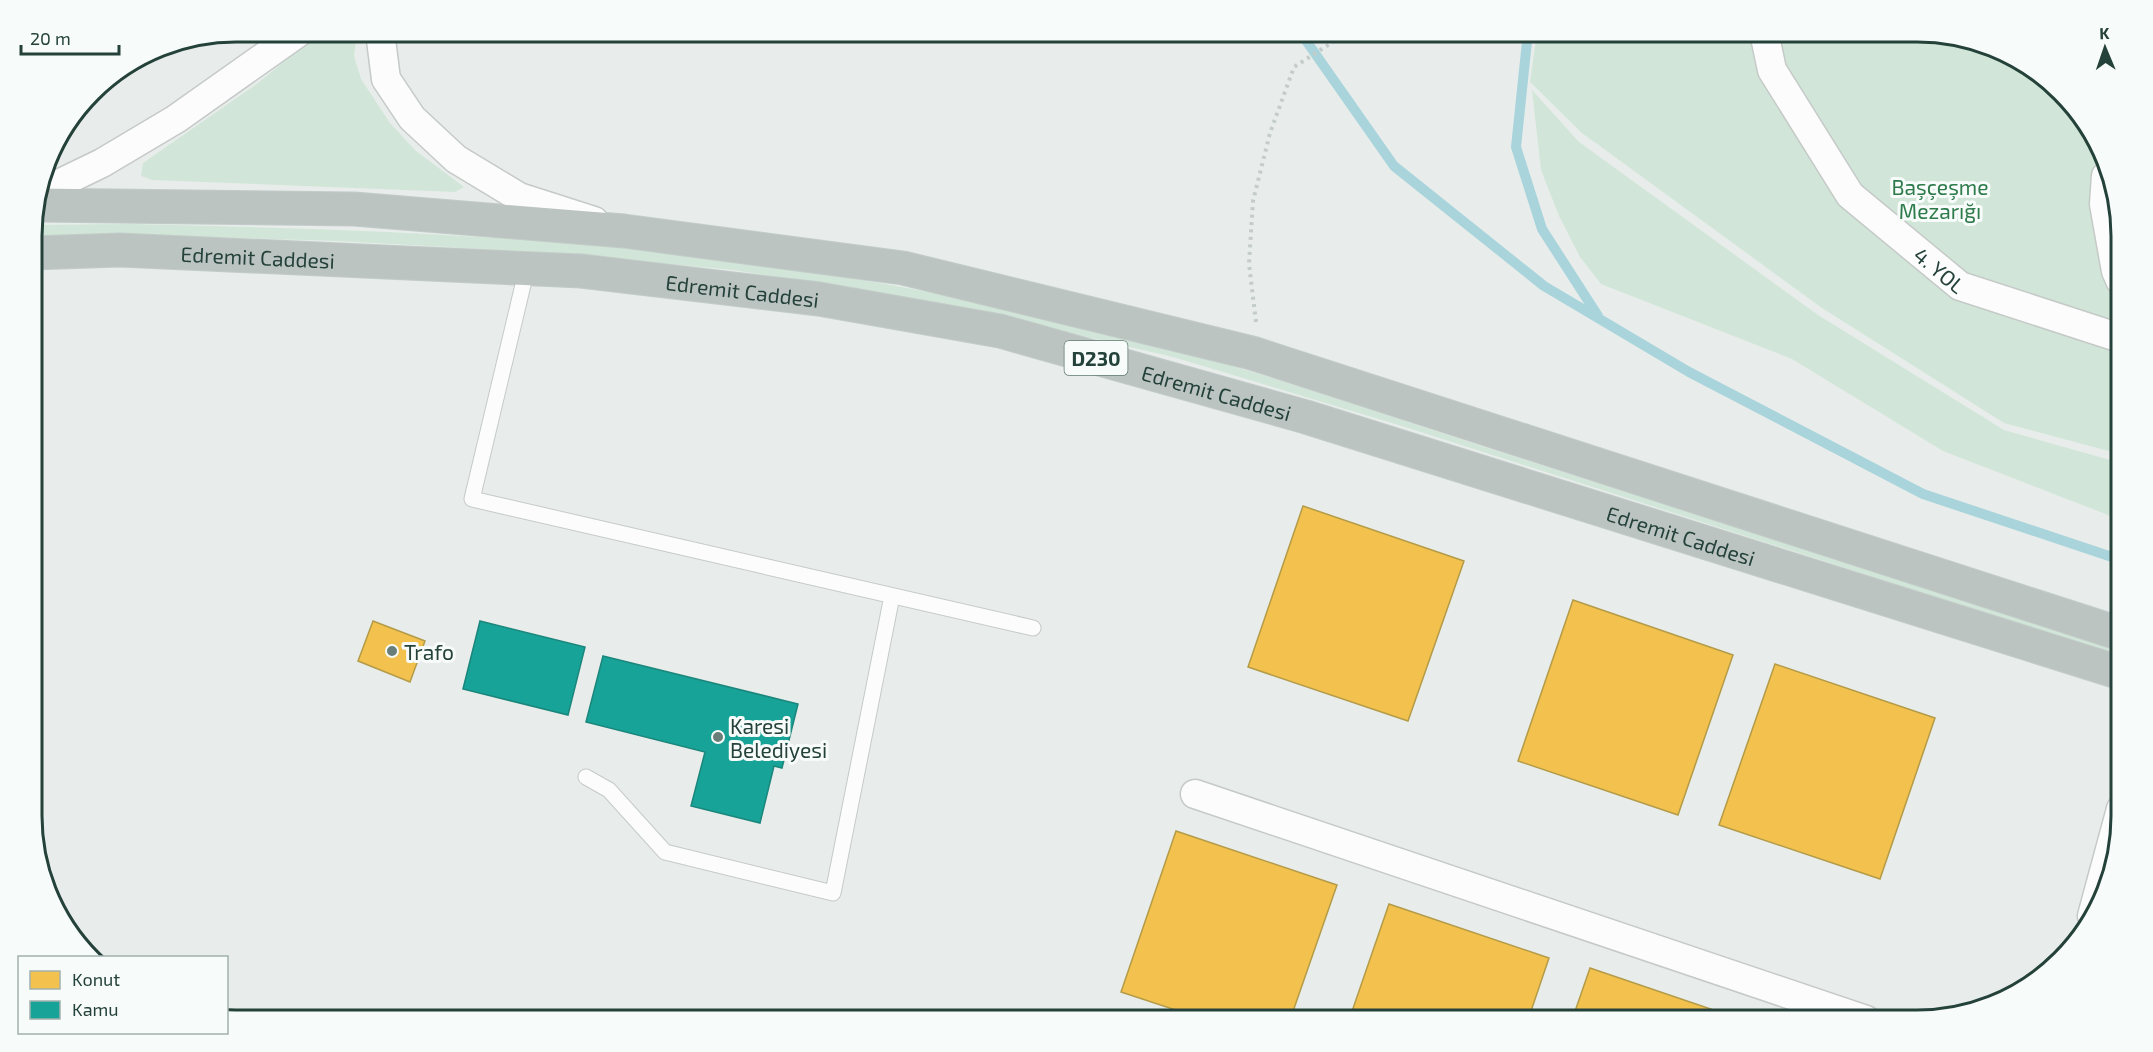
<svg xmlns="http://www.w3.org/2000/svg" width="2153" height="1052" font-family="'Exo 2',sans-serif">
	<style>
		.green { fill: #d1e6d8 }
		.homes { fill: #f2c14e; stroke: #b49b48; stroke-width: 1.5 }
		.public { fill: #17a398; stroke: #1b867c; stroke-width: 1.5 }
		.lines { fill: none; stroke-linecap: round; stroke-linejoin: round }
		.stream { stroke: #a9d4db; stroke-width: 10 }
		.lane-casing { stroke: #c5cac8; stroke-width: 17 }
		.street-casing { stroke: #c5cac8; stroke-width: 31 }
		.highway-casing { stroke: #c3ccc9; stroke-width: 35 }
		.path { stroke: #c3ccca; stroke-width: 4; stroke-dasharray: 3 4.5; stroke-linecap: butt }
		.lane { stroke: #fcfcfc; stroke-width: 15 }
		.street { stroke: #fcfcfc; stroke-width: 28 }
		.highway { stroke: #bcc4c2; stroke-width: 33 }
		.poi-dot { fill: #697e78; stroke: #f7fbf9; stroke-width: 2 }
		.labels { text-anchor: middle; dominant-baseline: central; stroke-width: 6; stroke-linejoin: round; paint-order: stroke }
		.shield { fill: #f7fbf9; stroke: #637a73; stroke-width: 1.5 }
		.shield-label { font-size: 20px; font-weight: bold; fill: #24423a }
		.park-label { font-size: 21px; fill: #2d7a4b; stroke: #f7fbf9 }
		.street-label { font-size: 21px; fill: #24423a; stroke: #f7fbf9 }
		.poi-label { font-size: 21px; fill: #24423a; stroke: #f7fbf9; text-anchor: start }
		.rim { fill: none; stroke: #24423a; stroke-width: 3 }
	</style>
	<rect width="100%" height="100%" fill="#e8edeb"/>
	<path class="green" d="M320,32H357L354,56L361,79L390,123L416,151L464,187L455,192L152,180L141,176L143,163L258,83Z
		M1537,32H1917L2007,52L2080,112L2120,209V454L2004,423L1822,308L1582,133L1530,82Z
		M1532,90L1579,142L1818,315L2004,430L2121,463V520L1943,451L1792,359L1601,284L1580,257L1559,216L1541,170Z
		M132,224C368,230 606,236 839,276C954,295 1069,320 1181,351C1280,379 1377,412 1475,444C1690,512 1906,582 2121,651V656L1405,427L1173,357L1022,322L911,299L733,270L554,253L337,241L134,235H32V225Z"/>
	<path class="homes" d="M1303,506L1464,561L1408,721L1248,667Z
		M1573,600L1733,655L1678,815L1518,761Z
		M373,621L425,641L410,682L358,661Z
		M1775,664L1935,718L1880,879L1719,825Z
		M1176,831L1337,885L1290,1020H1206L1121,992Z
		M1389,904L1549,958L1528,1020H1349Z
		M1590,968L1743,1020H1572Z"/>
	<path class="public" d="M480,621L585,647L568,715L463,689Z
		M603,656L798,704L782,768L774,766L760,823L691,806L705,752L586,722Z"/>
	<g class="lines">
		<path class="stream" d="M1300,32L1394,166L1544,286L1689,372L1923,494L2121,560
			M1528,32L1516,147L1542,229L1598,316"/>
		<defs>
			<path id="lane" d="M527,268L472,499L1033,628
				M586,777L609,790L665,852L833,893L892,596"/>
			<g id="street">
				<path d="M380,32L386,79L412,118L456,159L519,197L594,221"/>
				<path id="s1" d="M1764,32L1772,70L1850,195L1960,286L2120,338"/>
				<path d="M2106,176L2104,204L2116,271L2120,280"/>
				<path d="M40,193L102,163L176,119L299,32"/>
				<path d="M1195,794L1866,1020"/>
				<path d="M2092,916L2121,809"/>
			</g>
			<g id="highway">
				<path d="M36,205L354,209L624,231L903,268L1252,353L2121,634"/>
				<path id="s2" d="M32,253L120,250L581,271L819,299L1000,331L1306,417L2121,673"/>
			</g>
		</defs>
		<use href="#lane" class="lane-casing"/>
		<use href="#street" class="street-casing"/>
		<use href="#highway" class="highway-casing"/>
		<path class="path" d="M1256,322L1249,264L1253,201L1270,133L1294,67L1339,38L1343,32"/>
		<use href="#lane" class="lane"/>
		<use href="#street" class="street"/>
		<use href="#highway" class="highway"/>
	</g>
	<g class="poi-dot">
		<circle cx="392" cy="651" r="6"/>
		<circle cx="718" cy="737" r="6"/>
	</g>
	<g class="labels">
		<rect class="shield" x="1064.5" y="341" width="63" height="34" rx="4.5"/>
		<g class="shield-label">
			<text x="1096" y="358">D230</text>
		</g>
		<g class="park-label">
			<text x="1940" y="186">Başçeşme<tspan x="1940" dy="24">Mezarığı</tspan></text>
		</g>
		<g class="street-label">
			<text stroke="none"><textPath href="#s2" startOffset="226">Edremit Caddesi</textPath></text>
			<text stroke="none"><textPath href="#s1" startOffset="303">4. YOL</textPath></text>
			<text stroke="none"><textPath href="#s2" startOffset="712">Edremit Caddesi</textPath></text>
			<text stroke="none"><textPath href="#s2" startOffset="1198">Edremit Caddesi</textPath></text>
			<text stroke="none"><textPath href="#s2" startOffset="1684">Edremit Caddesi</textPath></text>
		</g>
		<g class="poi-label">
			<text x="404" y="651">Trafo</text>
			<text x="730" y="725">Karesi<tspan x="730" dy="24">Belediyesi</tspan></text>
		</g>
	</g>
	<path d="M0 0H2153V1052H0ZM236 42H1917A194 194 0 0 1 2111 236V816A194 194 0 0 1 1917 1010H236A194 194 0 0 1 42 816V236A194 194 0 0 1 236 42Z" fill="#f7fbf9" fill-rule="evenodd"/>
	<path class="rim" d="M236 42H1917A194 194 0 0 1 2111 236V816A194 194 0 0 1 1917 1010H236A194 194 0 0 1 42 816V236A194 194 0 0 1 236 42Z"/>
	<rect x="18" y="956" width="210" height="78" fill="#f7fbf9" stroke="#a3b1ad" stroke-width="1.5"/>
	<rect x="30" y="971" width="30" height="18" fill="#f2c14e" stroke="#a3b1ad" stroke-width="1.5"/>
	<text x="72" y="986" font-size="18" fill="#24423a">Konut</text>
	<rect x="30" y="1001" width="30" height="18" fill="#17a398" stroke="#a3b1ad" stroke-width="1.5"/>
	<text x="72" y="1016" font-size="18" fill="#24423a">Kamu</text>
	<g transform="translate(2105 48) rotate(358)" stroke="#f7fbf9" stroke-width="4.5" paint-order="stroke">
	<path d="M0-4.5L10 22L0 15L-10 22Z" fill="#24423a"/>
	<text y="-9" font-size="16" font-weight="bold" text-anchor="middle" fill="#24423a">K</text>
	</g>
	<path d="M21 45v9h98v-9" fill="none" stroke="#24423a" stroke-width="3"/>
	<text x="30" y="45" font-size="18" fill="#24423a" stroke="#f7fbf9" stroke-width="4.5" paint-order="stroke">20 m</text>
</svg>
